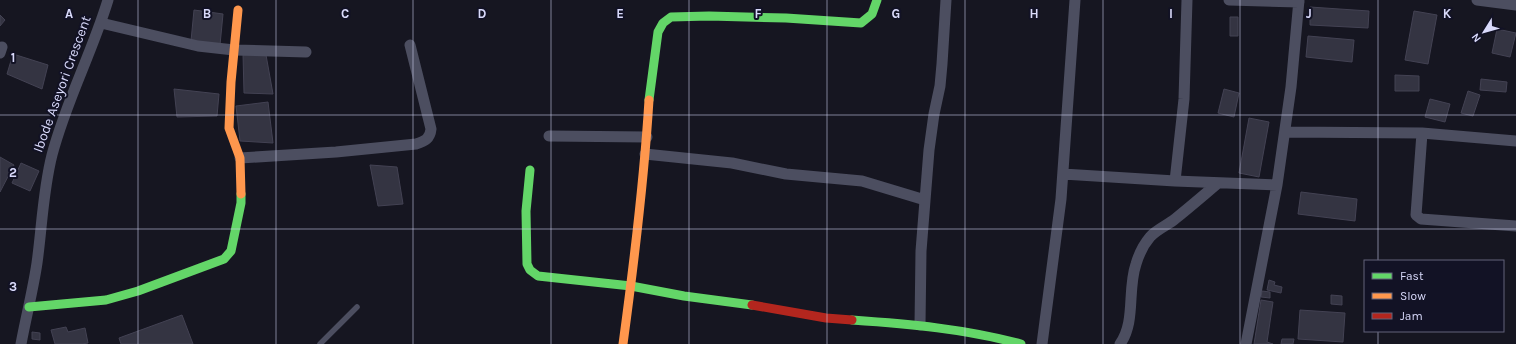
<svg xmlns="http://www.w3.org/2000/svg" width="1516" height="344" font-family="Karla,sans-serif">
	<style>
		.building { fill: #343442; stroke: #434253 }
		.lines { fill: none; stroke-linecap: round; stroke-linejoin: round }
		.lane { stroke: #4c4e60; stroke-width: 5.5 }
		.street { stroke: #4c4e60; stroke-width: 11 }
		.fast { stroke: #63d668; stroke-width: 9 }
		.slow { stroke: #ff974d; stroke-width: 9 }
		.jam { stroke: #b3261e; stroke-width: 9 }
		.grid { fill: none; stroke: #d9dafb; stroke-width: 1; stroke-opacity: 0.55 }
		.labels { text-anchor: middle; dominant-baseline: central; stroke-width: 4; stroke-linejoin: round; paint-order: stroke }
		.street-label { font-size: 14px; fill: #d9dafb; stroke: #121225 }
		.grid-label { font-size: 13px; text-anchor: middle; font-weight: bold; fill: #d9dafb; stroke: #121225; stroke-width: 4; stroke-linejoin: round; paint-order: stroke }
	</style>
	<rect width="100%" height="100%" fill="#161621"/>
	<path class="building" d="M1310,7L1369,11L1368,28L1310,25Z
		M194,10L223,14L220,45L191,41Z
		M1414,11L1437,15L1428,64L1405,60Z
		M0,15L5,20L0,26Z
		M1230,17H1238V36H1230Z
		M1497,29L1516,33L1510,57L1492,53Z
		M1308,36L1354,40L1352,62L1306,57Z
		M13,54L48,65L42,89L7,74Z
		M243,54L266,55L273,94L244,93Z
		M1395,75L1419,76V91H1395Z
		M1481,79L1507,82L1506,92L1480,90Z
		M174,89L219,94L217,116L177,117Z
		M1224,89L1239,93L1234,117L1218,113Z
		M1468,91L1480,95L1473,116L1461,113Z
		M1430,99L1450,104L1445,122L1425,117Z
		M268,102L273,143L240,141L236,106Z
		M1249,118L1269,122L1259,177L1239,173Z
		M0,157L14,165L0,192Z
		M21,163L39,171L30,191L12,183Z
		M370,165L397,167L403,204L378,206Z
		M1301,192L1357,199L1355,221L1298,214Z
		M1269,280L1275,282L1274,285L1282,287L1281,293L1267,290Z
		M1262,291L1270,292V298L1261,297Z
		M1331,295L1342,296V305L1331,304Z
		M1261,300L1273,302L1267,342L1273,344H1254Z
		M1300,310L1345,313L1343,342L1298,339Z
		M182,315L193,344H121L119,338Z
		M66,327L68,332L85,328L88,343L82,344H55L51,330Z
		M32,332L40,333V340L32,339Z
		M1282,339H1294L1293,344H1281Z"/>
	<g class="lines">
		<path class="lane" d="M320,344L357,307"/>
		<path class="street" d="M1229,0L1299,2
			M1477,0L1516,5
			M101,23L198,46L234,50L306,52
			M0,53L2,47
			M1285,132L1422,133L1516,141
			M1422,133L1416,215L1421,219L1516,226
			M549,136L647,137
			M645,154L732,163L786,174L862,181L925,200
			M240,158L336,152L416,144C425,141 430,139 431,129L410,45
			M1063,174L1175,181L1277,185
			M1175,181L1184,99L1187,0
			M920,325L921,251L929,150L934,114L940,86L942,64L946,0
			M21,344C26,317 33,290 37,263C42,227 43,190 52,155C66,101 92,53 108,0
			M1042,344L1061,199L1075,0
			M1120,344C1136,322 1127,290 1136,264C1139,254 1144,244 1150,237C1157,229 1168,225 1175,219C1190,207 1204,195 1218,183
			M1246,344L1277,185L1291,87L1299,0"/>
		<path class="fast" d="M649,100L658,32L663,23L671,17L709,16L786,18L861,23L872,14L877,0
			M530,170L526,211L527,264L530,270L538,276L631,286L684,296L752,305
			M29,307L106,300L138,291L224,259L231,251L241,203V194
			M852,320C909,324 966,329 1021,344"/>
		<path class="slow" d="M238,10L231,82L229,128L240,158L241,194
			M623,344C634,263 644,181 649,100"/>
		<path class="jam" d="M752,305L826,318L852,320"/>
	</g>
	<path class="grid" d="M138,0V344M276,0V344M413,0V344M551,0V344M689,0V344M827,0V344M965,0V344M1103,0V344M1240,0V344M1378,0V261M0,115H1516M0,229H1516M1378,331V344"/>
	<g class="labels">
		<g class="street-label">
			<text transform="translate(62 84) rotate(-70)">Ibode Aseyori Crescent</text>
		</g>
	</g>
	<g class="grid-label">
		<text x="69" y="18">A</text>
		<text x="207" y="18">B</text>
		<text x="345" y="18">C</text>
		<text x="482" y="18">D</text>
		<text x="620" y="18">E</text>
		<text x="758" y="18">F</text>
		<text x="896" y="18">G</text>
		<text x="1034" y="18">H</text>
		<text x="1171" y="18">I</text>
		<text x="1309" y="18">J</text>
		<text x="1447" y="18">K</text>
		<text x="13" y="62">1</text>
		<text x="13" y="177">2</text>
		<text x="13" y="291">3</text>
	</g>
	<rect x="1364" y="260" width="140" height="72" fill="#121225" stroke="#62627b"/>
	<rect x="1372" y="273" width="20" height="6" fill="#63d668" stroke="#62627b"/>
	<text x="1400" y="280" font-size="12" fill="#d9dafb">Fast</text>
	<rect x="1372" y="293" width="20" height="6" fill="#ff974d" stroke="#62627b"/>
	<text x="1400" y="300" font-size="12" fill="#d9dafb">Slow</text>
	<rect x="1372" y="313" width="20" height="6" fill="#b3261e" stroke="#62627b"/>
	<text x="1400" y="320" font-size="12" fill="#d9dafb">Jam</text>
	<g transform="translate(1484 32) rotate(233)" stroke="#121225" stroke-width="3" paint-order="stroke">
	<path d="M0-3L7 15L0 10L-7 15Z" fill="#d9dafb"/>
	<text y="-6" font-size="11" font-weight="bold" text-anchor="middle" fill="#d9dafb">N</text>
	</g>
</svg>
